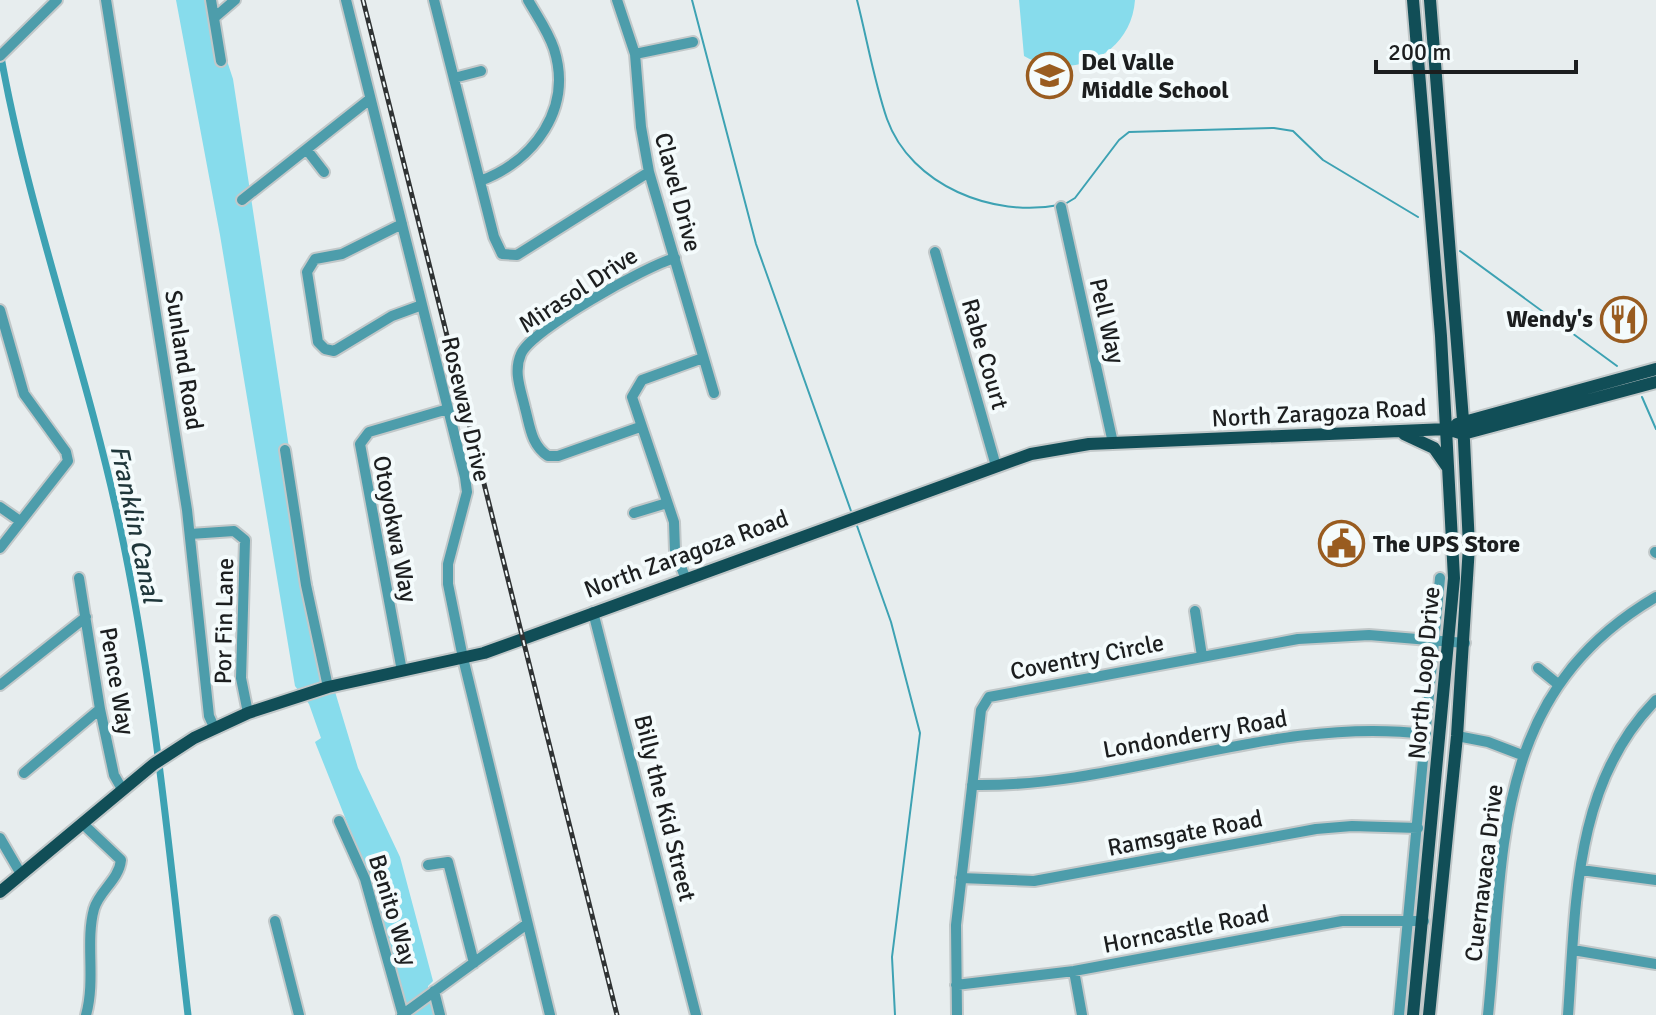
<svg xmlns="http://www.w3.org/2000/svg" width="1656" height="1015" font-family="Signika,sans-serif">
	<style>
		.green { fill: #87dcec }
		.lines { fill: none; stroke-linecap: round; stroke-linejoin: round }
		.stream { stroke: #3da2b3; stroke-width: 2 }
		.canal { stroke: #3da2b3; stroke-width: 7 }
		.minor-casing { stroke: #c2c8c9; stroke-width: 14 }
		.major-casing { stroke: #c2c8c9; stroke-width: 16 }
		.minor { stroke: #4d9dab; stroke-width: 10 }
		.major { stroke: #114e57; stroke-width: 12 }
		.rail-casing { stroke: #303334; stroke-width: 5 }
		.rail { stroke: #f4fbfc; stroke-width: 2; stroke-dasharray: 6; stroke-linecap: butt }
		.labels { text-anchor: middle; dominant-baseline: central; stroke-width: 8; stroke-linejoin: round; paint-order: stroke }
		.poi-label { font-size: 24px; font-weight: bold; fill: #1c1e1f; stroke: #f4fbfc; text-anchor: start }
		.street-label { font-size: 24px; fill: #1c1e1f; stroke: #f4fbfc }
		.water-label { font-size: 26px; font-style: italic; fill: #20373b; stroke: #f4fbfc }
	</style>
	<rect width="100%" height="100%" fill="#e7edee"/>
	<path class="green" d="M176,0H207L233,79L298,507L330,675L358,768L400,857L433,981L428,986L429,1002L437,1015H409L368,875L315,742L321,738L309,704L295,686L220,235Z
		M1019,0H1135C1131,56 1070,82 1024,56Z"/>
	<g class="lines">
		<path class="stream" d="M692,0L756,244L851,511
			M857,0C867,39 874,81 887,119C911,186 994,218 1059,205
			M1065,204L1075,198L1119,140L1129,132L1274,128L1293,131L1323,160L1418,217
			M1460,251L1617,366
			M1642,397L1656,429
			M856,523L891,622L920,733L892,957L895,1015"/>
		<path class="canal" d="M0,51C28,211 85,363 119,522C154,684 169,850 188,1015"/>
		<defs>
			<path id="minor" d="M106,0L187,510L209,716L214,727
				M211,0L221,61
				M346,0L465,477L467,492L448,564V584L463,658L550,1015
				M434,0L494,237L502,254L517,255L649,172
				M617,0L635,54L641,127L649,172L714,393
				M214,18L235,0
				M635,54L693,42
				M0,56L57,0
				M454,78L481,71
				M307,150L324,172
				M480,181C534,161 573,109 554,49C548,31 537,16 528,0
				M242,200L370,99
				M1061,207L1113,443
				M402,224L342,254L315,259L307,272L318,342L325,349L334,351L392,316L422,305
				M935,252L996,466
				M0,310L24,394L66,452L68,461L0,548
				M640,427L558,456H548C531,445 530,426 525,408C521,390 513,372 521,354C532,329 646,266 675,258
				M285,450L306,585L328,687
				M0,507L20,521
				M634,513L667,503
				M190,534L234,531L245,540L241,678L248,713
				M1655,552L1656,553
				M685,577L675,551L674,522L632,397L642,380L703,358
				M79,578L100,709L114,775L122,789
				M1195,611L1202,656
				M593,612L696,1015
				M1538,668L1559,685
				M402,671L360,444L369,432L448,409
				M0,685L86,617
				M1457,736L1488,742L1522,755
				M24,773L100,709
				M972,785C1125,788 1271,715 1426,734
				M339,821L365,879L403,1015
				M82,823L121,860C119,880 99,891 94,909C85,942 96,979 86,1015
				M0,838L21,874
				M428,865L448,862L474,963
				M1581,870L1656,880
				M961,878L1034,881L1316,829L1352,826L1418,828
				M275,921L299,1015
				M1573,950L1656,964
				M1074,971L1082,1015
				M956,985L1074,971L1342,921H1424
				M434,991L440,1015
				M402,1015L527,924
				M957,1015L956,925L981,710L989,697L1298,639L1369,635L1465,643
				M1399,1015L1440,578
				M1488,1015C1505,849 1491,694 1656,597
				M1568,1015C1576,905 1573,784 1656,700"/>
			<path id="major" d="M1413,0L1441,336L1454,578L1413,1015
				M1457,424L1656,369
				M1404,434L1434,448L1448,468
				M0,892L154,764L194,738L248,713L328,687L484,653L1031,454L1089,444L1447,429L1463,434L1656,382
				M1429,1015L1457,736L1469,546L1463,420L1430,0"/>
		</defs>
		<use href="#minor" class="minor-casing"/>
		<use href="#major" class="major-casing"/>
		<use href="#minor" class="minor"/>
		<use href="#major" class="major"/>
		<defs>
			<path id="rail" d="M363,0L617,1015"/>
		</defs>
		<use href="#rail" class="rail-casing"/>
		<use href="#rail" class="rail"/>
	</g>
	<defs>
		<symbol id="school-ring" viewBox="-11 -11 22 22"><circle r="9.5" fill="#f4fbfc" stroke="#995c20" stroke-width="1.5"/><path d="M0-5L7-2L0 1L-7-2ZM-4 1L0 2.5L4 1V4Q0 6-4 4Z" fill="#995c20"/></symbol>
		<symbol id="restaurant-ring" viewBox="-11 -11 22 22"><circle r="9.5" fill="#f4fbfc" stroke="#995c20" stroke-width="1.5"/><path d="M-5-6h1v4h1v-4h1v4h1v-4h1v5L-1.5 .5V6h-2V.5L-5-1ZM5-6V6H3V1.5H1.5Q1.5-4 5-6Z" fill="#995c20"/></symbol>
		<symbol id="civic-ring" viewBox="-11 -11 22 22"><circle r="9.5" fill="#f4fbfc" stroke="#995c20" stroke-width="1.5"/><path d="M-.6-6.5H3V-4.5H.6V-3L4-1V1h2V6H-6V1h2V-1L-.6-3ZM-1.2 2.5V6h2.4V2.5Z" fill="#995c20"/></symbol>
	</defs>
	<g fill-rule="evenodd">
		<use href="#school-ring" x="1024" y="50" width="51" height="51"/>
		<use href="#restaurant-ring" x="1598" y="294" width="51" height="51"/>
		<use href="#civic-ring" x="1316" y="518" width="51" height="51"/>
	</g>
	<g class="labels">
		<g class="poi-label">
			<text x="1081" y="62">Del Valle<tspan x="1081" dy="28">Middle School</tspan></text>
			<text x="1593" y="319" text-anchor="end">Wendy's</text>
			<text x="1373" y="544">The UPS Store</text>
		</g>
		<g class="street-label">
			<text transform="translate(678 192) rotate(75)">Clavel Drive</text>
			<text transform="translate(578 290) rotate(-33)">Mirasol Drive</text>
			<text transform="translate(1107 321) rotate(77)">Pell Way</text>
			<text transform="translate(985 354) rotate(74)">Rabe Court</text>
			<text transform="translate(184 360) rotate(81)">Sunland Road</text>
			<text transform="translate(466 409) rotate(77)">Roseway Drive</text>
			<text transform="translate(1319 413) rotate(-3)">North Zaragoza Road</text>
			<text transform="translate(395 529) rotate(79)">Otoyokwa Way</text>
			<text transform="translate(686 554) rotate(-20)">North Zaragoza Road</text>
			<text transform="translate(224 621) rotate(-89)">Por Fin Lane</text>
			<text transform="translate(1087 657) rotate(-11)">Coventry Circle</text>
			<text transform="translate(1424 673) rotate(-85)">North Loop Drive</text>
			<text transform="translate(117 681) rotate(80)">Pence Way</text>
			<text transform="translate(1195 734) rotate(-10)">Londonderry Road</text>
			<text transform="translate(665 808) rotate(76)">Billy the Kid Street</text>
			<text transform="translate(1185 833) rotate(-11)">Ramsgate Road</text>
			<text transform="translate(1484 873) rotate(-83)">Cuernavaca Drive</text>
			<text transform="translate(393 910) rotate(73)">Benito Way</text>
			<text transform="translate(1186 929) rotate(-11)">Horncastle Road</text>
		</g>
		<g class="water-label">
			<text transform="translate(135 524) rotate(78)">Franklin Canal</text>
		</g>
	</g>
	<path d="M1376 60v12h200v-12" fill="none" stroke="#1c1e1f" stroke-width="4"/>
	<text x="1388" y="60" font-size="24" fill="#1c1e1f" stroke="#f4fbfc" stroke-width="6" paint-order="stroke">200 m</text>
</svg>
